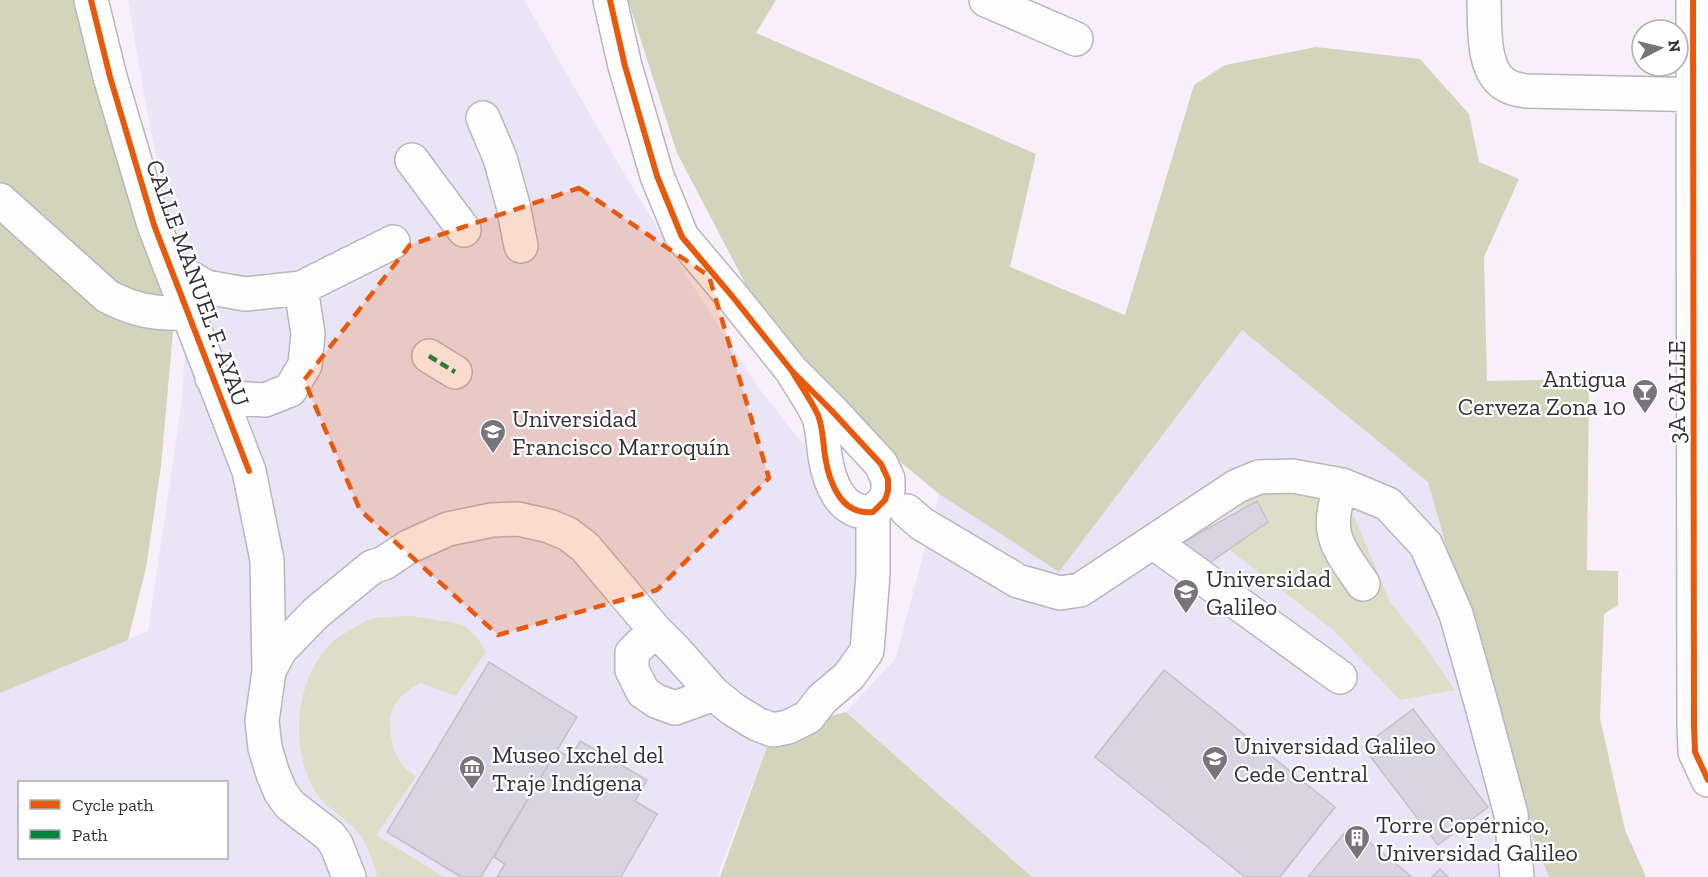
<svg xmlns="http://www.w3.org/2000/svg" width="1708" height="877" font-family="'Zilla Slab',serif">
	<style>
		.education { fill: #eae5f6; fill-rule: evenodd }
		.green { fill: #dddec8 }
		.forest { fill: #d3d4bc }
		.building { fill: #d8d4e1; stroke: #c3c0c7; stroke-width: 1.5 }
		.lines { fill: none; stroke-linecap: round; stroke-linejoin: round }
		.minor-casing { stroke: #bab5bc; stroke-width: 36 }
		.minor { stroke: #fefdfe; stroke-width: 33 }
		.quiet { stroke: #00873e; stroke-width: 4.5; stroke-dasharray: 9 4.5; stroke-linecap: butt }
		.cycleway-casing { stroke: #fff; stroke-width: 10 }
		.cycleway { stroke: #e8590c; stroke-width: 6 }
		.marked { fill: #e8590c; fill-opacity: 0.2; stroke: #e8590c; stroke-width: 4.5; stroke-dasharray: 12 8; stroke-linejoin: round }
		.labels { text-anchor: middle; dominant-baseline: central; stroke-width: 4.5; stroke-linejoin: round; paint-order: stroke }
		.street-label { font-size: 24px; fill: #353037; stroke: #fff }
		.poi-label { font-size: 24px; fill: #353037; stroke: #fff; text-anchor: start }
	</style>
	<rect width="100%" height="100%" fill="#f7f0fa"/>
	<path class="education" d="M128,0H524L621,168L681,267L758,387L855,510L881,651L773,730L717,877H0V693L148,631L182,400L187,313L145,100ZM20,782H226V858H20Z
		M1241,329L1428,482L1520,805L1549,877H1032L846,712L896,658L939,494L1059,572Z"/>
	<path class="green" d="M1254,485L1318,486L1355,518L1390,602L1422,642L1455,690L1400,700L1333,630L1218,541Z
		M405,616C416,616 426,618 438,620C444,622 450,621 456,623C469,626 481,641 486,652L456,696L421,683C394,696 386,712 392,742C394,749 397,758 402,764C405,769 412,773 416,777L376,835L444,877H378C373,864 368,847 360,835C346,817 322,807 312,786C290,743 296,680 330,644C336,638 345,633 352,629C357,626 363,622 368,620C379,616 393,617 405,616Z"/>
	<path class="forest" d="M0,0H79L137,225L174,321L161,466L146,568L128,640L0,693Z
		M628,0H776L756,33L1036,154L1010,267L1125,315L1194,85L1225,65L1316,47L1420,59L1469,114L1479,162L1519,179L1484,257L1487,381L1589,379L1587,570L1618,571V605L1604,614L1600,718L1625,830L1646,877H1549L1520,805L1428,482L1242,330L1059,572L939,494L880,445L754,300L677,153Z
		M846,712L1032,877H720L773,730Z"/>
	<path class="building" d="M1257,501L1268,522L1199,570L1171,549Z
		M489,662L577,717L481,877H461L387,832Z
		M1164,670L1335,807L1280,877H1245L1095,757Z
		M1413,709L1488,807L1438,845L1363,747Z
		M580,741L647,780L635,801L657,814L621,877H497L505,864L494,857L557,750L571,758Z
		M1350,826L1373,845L1412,877H1308Z
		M1440,869L1448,877H1432Z"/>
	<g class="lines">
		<defs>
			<path id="minor" d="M91,0L110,77L154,225L249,471L267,560L269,671
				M610,0L625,66L657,176L682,237L732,296L792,371L831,410L881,464L888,479V491L885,500L873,512C841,516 829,482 825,456C823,442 823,428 818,415C811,400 800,385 792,371
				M986,0L1076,39
				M1484,0C1485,24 1481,74 1508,86C1513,89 1520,90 1526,91L1708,95
				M1693,0L1694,725L1695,752L1708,780
				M483,118L500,158L513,205L521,246
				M412,160L464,230
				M0,200L107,296C135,311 155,314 187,313
				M169,265L206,287L245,294L301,288L393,242
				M429,356L455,372
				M212,378L234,398L265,400L290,390L305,365L308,334L301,288
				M1342,485C1323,532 1337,546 1363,584
				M907,511L922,524L1018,581L1060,593L1080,590L1237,486L1259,477L1292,476L1342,485L1388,504L1426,545L1456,614L1482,706L1511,814L1517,877
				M1153,542L1340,677
				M655,630L632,653V670L643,692L656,701L675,708L714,694
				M349,877L336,844L329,835L290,805L281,793L273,774L265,748L262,721L269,671L280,650L316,613L372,567L384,563L408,547L448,529L492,520L518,519L549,526L568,534L585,547L655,630L674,649L714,694L734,710L757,724L773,730L788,727L808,717L822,699L849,676L867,651L873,574V512"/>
		</defs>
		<use href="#minor" class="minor-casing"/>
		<use href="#minor" class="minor"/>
		<path class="quiet" d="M429,356L455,372"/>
		<defs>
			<path id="cycleway" d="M91,0L110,77L154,225L249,471
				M610,0L625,66L657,176L682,237L732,296L792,371L831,410L881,464L888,479V491L885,500L873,512C841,516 829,482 825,456C823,442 823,428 818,415C811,400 800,385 792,371
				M1693,0L1694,725L1695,752L1708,780"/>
		</defs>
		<use href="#cycleway" class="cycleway-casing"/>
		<use href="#cycleway" class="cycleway"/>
	</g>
	<path class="marked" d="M579,188L709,276L769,478L657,590L498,635L360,510L304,380L410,245Z"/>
	<defs>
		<symbol id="bar-pin" viewBox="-11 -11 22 30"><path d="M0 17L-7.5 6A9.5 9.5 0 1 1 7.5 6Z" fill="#79737b" stroke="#fff"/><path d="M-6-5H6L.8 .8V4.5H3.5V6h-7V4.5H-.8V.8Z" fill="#fff"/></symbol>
		<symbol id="university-pin" viewBox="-11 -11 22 30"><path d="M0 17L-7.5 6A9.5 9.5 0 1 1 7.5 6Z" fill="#79737b" stroke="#fff"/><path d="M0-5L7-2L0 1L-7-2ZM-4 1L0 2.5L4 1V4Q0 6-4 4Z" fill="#fff"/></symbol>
		<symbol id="museum-pin" viewBox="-11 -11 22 30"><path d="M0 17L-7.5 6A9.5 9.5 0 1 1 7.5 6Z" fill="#79737b" stroke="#fff"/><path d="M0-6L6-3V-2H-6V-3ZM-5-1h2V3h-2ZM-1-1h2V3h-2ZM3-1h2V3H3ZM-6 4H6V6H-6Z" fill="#fff"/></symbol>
		<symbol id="building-pin" viewBox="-11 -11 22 30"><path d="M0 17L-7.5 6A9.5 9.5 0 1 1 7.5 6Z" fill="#79737b" stroke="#fff"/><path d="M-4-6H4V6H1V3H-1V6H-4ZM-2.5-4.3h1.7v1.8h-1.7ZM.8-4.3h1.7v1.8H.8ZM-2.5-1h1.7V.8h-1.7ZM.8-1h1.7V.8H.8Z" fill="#fff"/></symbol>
	</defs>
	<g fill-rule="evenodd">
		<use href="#bar-pin" x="1630" y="377" width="30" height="40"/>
		<use href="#university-pin" x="478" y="417" width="30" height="40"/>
		<use href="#university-pin" x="1171" y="577" width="30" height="40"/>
		<use href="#university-pin" x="1200" y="744" width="30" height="40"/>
		<use href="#museum-pin" x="457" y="753" width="30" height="40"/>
		<use href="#building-pin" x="1342" y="823" width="30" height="40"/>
	</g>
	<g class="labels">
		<g class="street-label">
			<text transform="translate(198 283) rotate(70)">CALLE MANUEL F. AYAU</text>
			<text transform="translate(1676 392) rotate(-90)">3A CALLE</text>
		</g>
		<g class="poi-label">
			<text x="1626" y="378" text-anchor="end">Antigua<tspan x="1626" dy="28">Cerveza Zona 10</tspan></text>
			<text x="512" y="418">Universidad<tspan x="512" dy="28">Francisco Marroquín</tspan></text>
			<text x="1206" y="578">Universidad<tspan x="1206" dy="28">Galileo</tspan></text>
			<text x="1234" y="745">Universidad Galileo<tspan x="1234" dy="28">Cede Central</tspan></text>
			<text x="492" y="754">Museo Ixchel del<tspan x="492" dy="28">Traje Indígena</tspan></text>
			<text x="1376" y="824">Torre Copérnico,<tspan x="1376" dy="28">Universidad Galileo</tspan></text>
		</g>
	</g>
	<rect x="18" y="781" width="210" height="78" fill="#ffffff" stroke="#aeacaf" stroke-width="1.5"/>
	<rect x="30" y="800" width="30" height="9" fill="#e8590c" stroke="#aeacaf" stroke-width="1.5"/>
	<text x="72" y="811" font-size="18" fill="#353037">Cycle path</text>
	<rect x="30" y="830" width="30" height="9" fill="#00873e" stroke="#aeacaf" stroke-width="1.5"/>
	<text x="72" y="841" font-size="18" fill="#353037">Path</text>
	<g transform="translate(1660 48) rotate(83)"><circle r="28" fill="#ffffff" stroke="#aeacaf" stroke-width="1.5"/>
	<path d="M0-4.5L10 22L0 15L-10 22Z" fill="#79737b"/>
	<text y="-9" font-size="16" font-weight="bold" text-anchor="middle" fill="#353037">N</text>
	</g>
</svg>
